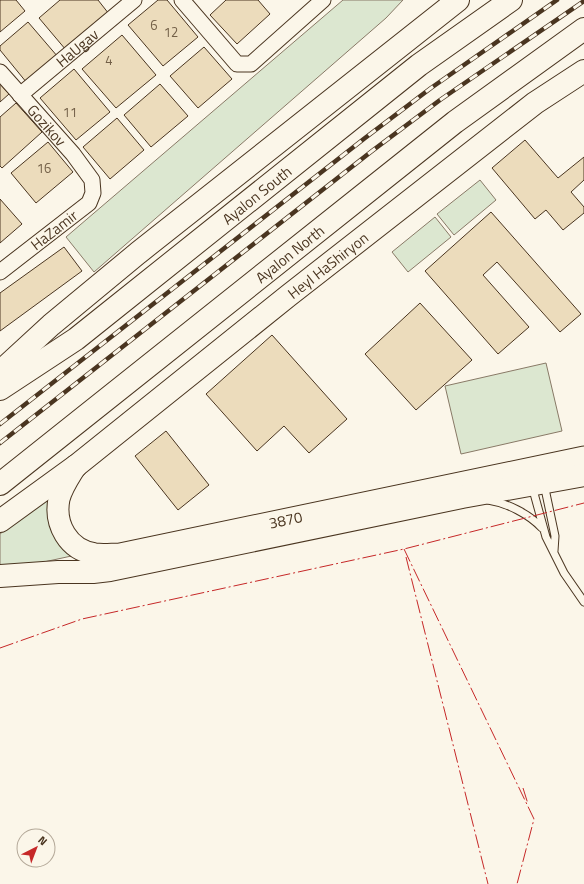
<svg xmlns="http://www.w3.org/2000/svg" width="584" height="884" font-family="'Titillium Web',sans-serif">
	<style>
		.green { fill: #dce7d0; stroke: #887966 }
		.building { fill: #ecdcbc; stroke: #4a3520 }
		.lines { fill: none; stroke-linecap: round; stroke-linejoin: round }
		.lane-casing { stroke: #4a3520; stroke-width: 9 }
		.street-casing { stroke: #4a3520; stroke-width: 17 }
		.secondary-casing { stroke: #4a3520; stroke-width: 23 }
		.primary-casing { stroke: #4a3520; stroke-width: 24 }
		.highway-casing { stroke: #4a3520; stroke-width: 24 }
		.lane { stroke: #fbf6e9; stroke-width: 7 }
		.street { stroke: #fbf6e9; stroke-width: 15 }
		.secondary { stroke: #fbf6e9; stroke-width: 21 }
		.primary { stroke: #fbf6e9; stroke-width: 22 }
		.highway { stroke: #fbf6e9; stroke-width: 22 }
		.rail-casing { stroke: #4a3520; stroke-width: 4.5 }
		.rail { stroke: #fbf6e9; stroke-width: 3; stroke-dasharray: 9; stroke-linecap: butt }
		.power { stroke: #c62828; stroke-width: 1; stroke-dasharray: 14 3 2 3; stroke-linecap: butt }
		.labels { text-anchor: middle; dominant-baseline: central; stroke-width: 3; stroke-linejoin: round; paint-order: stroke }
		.number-label { font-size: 13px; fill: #725f47 }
		.street-label { font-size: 15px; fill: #4a3520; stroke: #fbf6e9 }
	</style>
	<rect width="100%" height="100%" fill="#fbf6e9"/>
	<path class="green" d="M343,0H403L386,18L94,272L66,237Z
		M480,180L496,200L454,235L437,214Z
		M435,217L451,237L408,272L392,252Z
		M546,363L562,431L461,454L445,386Z
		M53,492L76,555L30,565L0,567V534Z"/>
	<path class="building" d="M0,0H16L25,11L0,32Z
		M60,0H98L109,14L66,50L39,18Z
		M158,0H167L198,37L163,66L128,25Z
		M226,0H258L270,14L237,44L210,15Z
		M28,22L58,57L27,83L0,50V46Z
		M122,35L156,75L116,108L82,69Z
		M204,47L232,79L198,108L170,76Z
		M74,69L110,112L76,140L40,98Z
		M0,84L9,94L0,102Z
		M160,84L188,116L151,147L124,115Z
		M16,103L42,132L2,168L0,166V117Z
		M117,118L144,150L110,179L83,147Z
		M525,140L558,178L584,157V180L571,192L584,207V213L563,230L546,210L535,219L492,168Z
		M48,142L73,172L36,203L11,173Z
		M0,199L22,224L0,243Z
		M491,212L581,314L560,332L497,262L483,275L529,327L498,354L425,271Z
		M64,247L82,271L0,331V293Z
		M420,303L472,360L416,410L365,354Z
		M272,335L347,419L309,453L284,426L257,451L206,394Z
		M166,431L209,485L178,510L135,456Z"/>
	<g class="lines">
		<defs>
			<path id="lane" d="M544,484L555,536L554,551
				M532,486L546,537L564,573L584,602
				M488,500C507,503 529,514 542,528"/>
			<g id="street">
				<path d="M182,0L237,64H251L323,0"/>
				<path id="s1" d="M0,72L73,154L92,180L93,193L89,203L0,272"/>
				<path id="s2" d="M20,95L134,0"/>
			</g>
			<g id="secondary">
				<path id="s3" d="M76,466C70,476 62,487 59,499C54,524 68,550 95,554C103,555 112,554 120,554L584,457"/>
			</g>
			<g id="primary">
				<path id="s4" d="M76,466L288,296L535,103L584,71"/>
			</g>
			<g id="highway">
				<path d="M0,372L51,325L138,253L458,0"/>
				<path id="s5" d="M0,389L76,339L419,65L511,0"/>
				<path id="s6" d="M0,484L455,122L584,29"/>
				<path d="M0,521L76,466"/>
				<path d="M0,576L58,572H93L110,570L462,497L584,475"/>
			</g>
		</defs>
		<use href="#lane" class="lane-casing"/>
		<use href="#street" class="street-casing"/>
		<use href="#secondary" class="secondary-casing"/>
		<use href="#primary" class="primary-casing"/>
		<use href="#highway" class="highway-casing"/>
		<use href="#lane" class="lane"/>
		<use href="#street" class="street"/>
		<use href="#secondary" class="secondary"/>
		<use href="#primary" class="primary"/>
		<use href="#highway" class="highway"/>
		<defs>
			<path id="rail" d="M0,424L365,138L431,88L557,0
				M0,443L372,151L440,100L584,1"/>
		</defs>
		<use href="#rail" class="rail-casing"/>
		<use href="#rail" class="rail"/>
		<path class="power" d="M404,549L534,819L517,884
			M406,557L488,884
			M0,648L82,619L404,549L584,503
			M523,788L528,804"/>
	</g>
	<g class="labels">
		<g class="number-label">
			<text x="154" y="25">6</text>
			<text x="171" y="32">12</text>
			<text x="109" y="60">4</text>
			<text x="70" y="112">11</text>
			<text x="44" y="168">16</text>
		</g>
		<g class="street-label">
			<text stroke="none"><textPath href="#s2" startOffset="74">HaUgav</textPath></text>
			<text stroke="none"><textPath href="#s1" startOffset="71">Gozikov</textPath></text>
			<text stroke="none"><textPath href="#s5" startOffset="322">Ayalon South</textPath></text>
			<text transform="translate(54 230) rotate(-38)">HaZamir</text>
			<text stroke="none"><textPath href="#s6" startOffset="370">Ayalon North</textPath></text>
			<text stroke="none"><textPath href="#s4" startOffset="322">Heyl HaShiryon</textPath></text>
			<text stroke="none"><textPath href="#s3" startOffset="305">3870</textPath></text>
		</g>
	</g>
	<g transform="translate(36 848) rotate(42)"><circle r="19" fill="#fbf6e9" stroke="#b4a999"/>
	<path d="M0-3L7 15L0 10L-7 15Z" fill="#c62828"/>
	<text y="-6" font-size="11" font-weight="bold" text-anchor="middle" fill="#4a3520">N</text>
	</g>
</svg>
